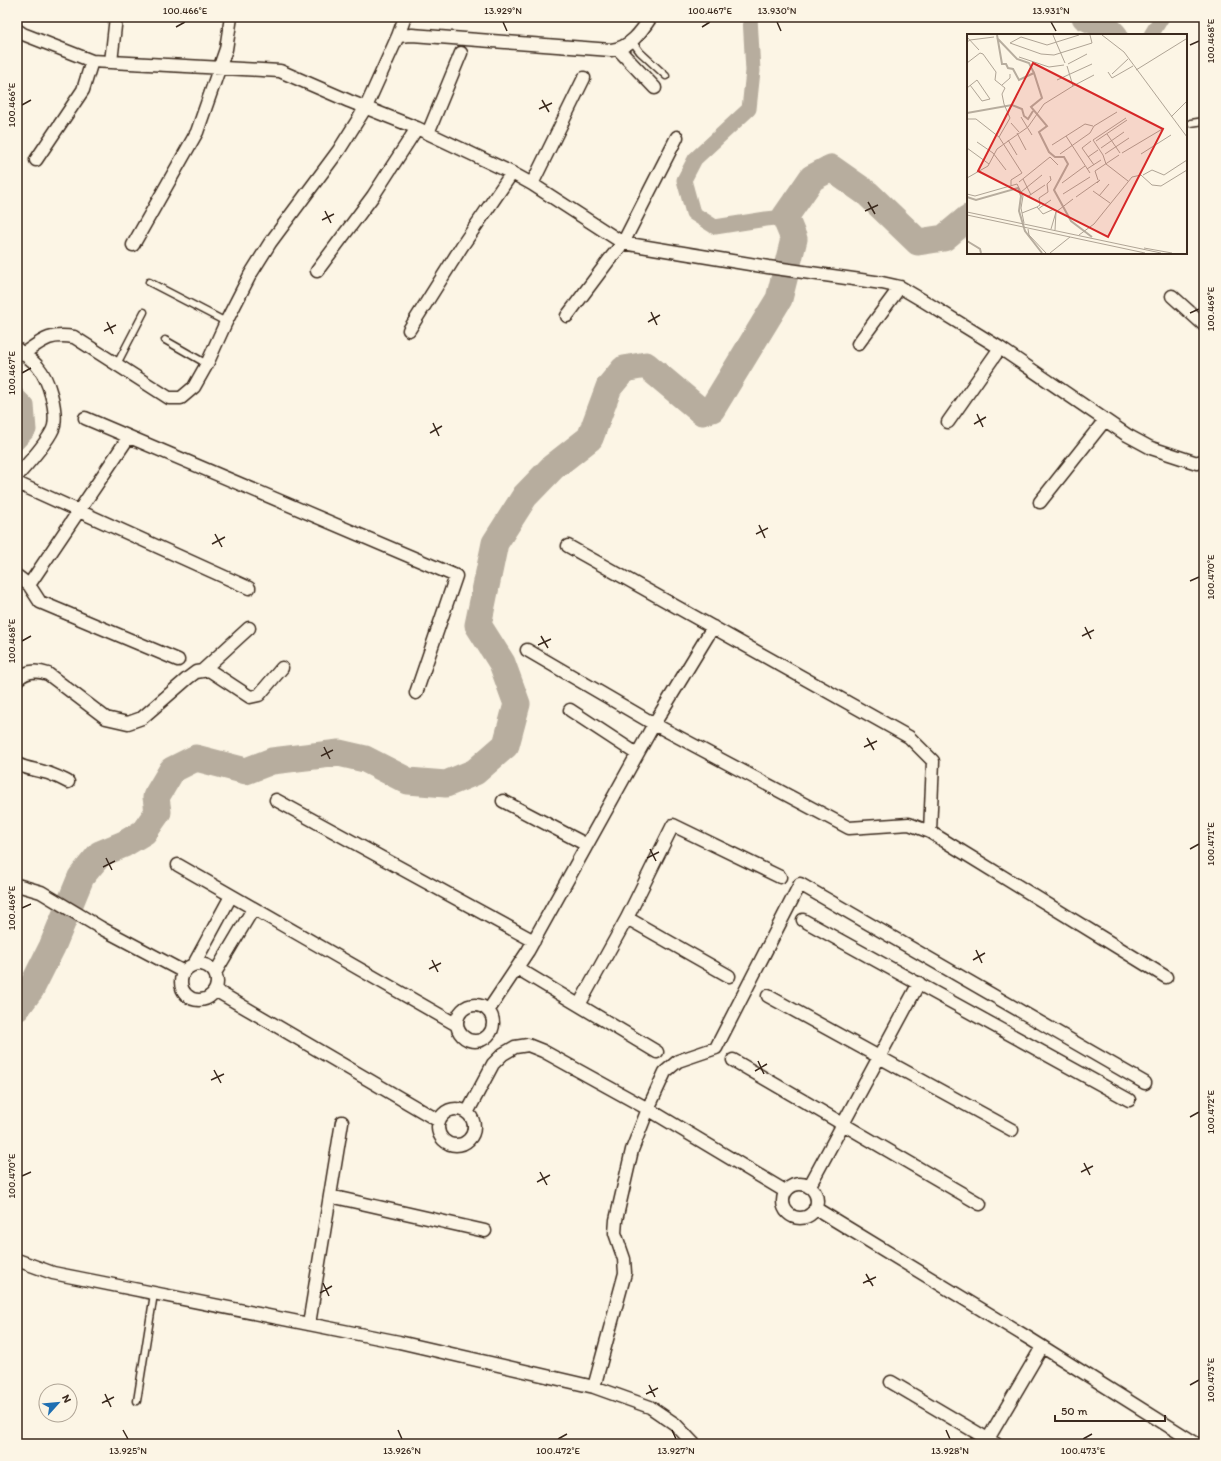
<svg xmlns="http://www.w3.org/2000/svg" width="1221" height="1461" font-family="Itim,sans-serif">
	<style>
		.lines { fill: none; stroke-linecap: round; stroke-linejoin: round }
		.canal { stroke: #b7ad9e; stroke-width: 15 }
		.river { stroke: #b7ad9e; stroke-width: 27 }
		.service-casing { stroke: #3b2a1e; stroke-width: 9 }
		.minor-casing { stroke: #3b2a1e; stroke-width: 15 }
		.service { stroke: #fcf5e5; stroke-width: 6 }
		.minor { stroke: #fcf5e5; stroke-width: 12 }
		.ticks { fill: none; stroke: #3b2a1e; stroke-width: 1.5 }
		.inset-river { fill: none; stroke: #b7ad9e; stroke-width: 2 }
		.inset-road { fill: none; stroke: #afa495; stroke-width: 1 }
		.view { fill: #d62828; fill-opacity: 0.15; stroke: #d62828; stroke-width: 2 }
		.inset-edge { fill: none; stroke: #3b2a1e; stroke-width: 2 }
		.neatline { fill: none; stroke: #3b2a1e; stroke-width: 1.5 }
		.ticks-label { font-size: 10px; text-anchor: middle; fill: #3b2a1e }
	</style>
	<rect width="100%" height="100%" fill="#fcf5e5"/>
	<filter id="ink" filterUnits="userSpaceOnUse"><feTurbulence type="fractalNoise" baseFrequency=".025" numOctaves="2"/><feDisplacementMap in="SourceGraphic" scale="8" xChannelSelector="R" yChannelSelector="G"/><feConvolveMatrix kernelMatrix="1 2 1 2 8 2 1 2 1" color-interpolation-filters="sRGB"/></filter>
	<g filter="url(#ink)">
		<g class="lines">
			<path class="canal" d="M750,17L753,71L749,109L695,159L684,180L693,213L715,227L766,219L785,217
				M1151,35L1162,17
				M17,395L27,405L29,430L17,443"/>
			<path class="river" d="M1085,17L1105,26L1114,35
				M17,1008L31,989L52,947L81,877L100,854L124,844L144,832L158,812L156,797L172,770L196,758L246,771L272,761L339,753L365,759L408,781L446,784L475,772L506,745L517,704L502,663L478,625L495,543L525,496L553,467L590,438L609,387L624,369L646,365L702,412L712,409L779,299L794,239L785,217L812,178L831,168L868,194L918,242L944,238L968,218"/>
			<defs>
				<path id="service" d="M632,41L640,52L666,76
					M1191,123L1204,121
					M149,282L226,322
					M165,340L207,364
					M117,364L144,312
					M137,1401L154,1294"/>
				<path id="minor" d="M17,30L23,34L92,61L280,71L349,101L417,128L512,173L532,184L623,243L768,267L882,283L900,287L922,300L1000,348L1127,435L1151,448L1197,463L1204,460
					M398,36L405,17
					M618,49L655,88
					M111,62L116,17
					M428,133L461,53
					M36,160L83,90L92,61
					M532,184L584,78
					M133,245L197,132L226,49L231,17
					M317,271L373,196L417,128
					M1172,296L1204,325
					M567,316L609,260L623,243L677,137
					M409,330L462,246L512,173
					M858,344L900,287
					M17,349C24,355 33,360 38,367C49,380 57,409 54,426C51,438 26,466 17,476
					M23,354C43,340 49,333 74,337L169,398H181L194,387L207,364L226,322L250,275L270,243L339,150L366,107L398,36L412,35L611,50C630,48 641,32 651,17
					M85,418L456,576L416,693
					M948,422L1000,348
					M17,483L249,588
					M1040,502L1105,420
					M568,546L909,737L933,761L930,832
					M17,576L29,585L40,602L178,660
					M29,585L128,438
					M527,650L654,724L849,828L909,824L930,832L1166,977
					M202,671L249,628
					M17,680C26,670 37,670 48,674L106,718L128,723L142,718L188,678L196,672L209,670L250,697L259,695L282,668
					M570,710L637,754
					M17,764C27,769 34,769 44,772C53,774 60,778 68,782
					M276,800L534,941
					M503,801L587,845
					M178,865L457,1025
					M17,885L41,892L101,928L184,972
					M627,918L729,976
					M803,920L1129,1100
					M194,964L231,896
					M181 982a18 18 0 1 1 36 0a18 18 0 1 1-36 0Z
					M517,968L657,1052
					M215,973L253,909
					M215,990L439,1121
					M768,996L1012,1130
					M457 1023a18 18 0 1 1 36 0a18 18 0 1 1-36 0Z
					M579,1005L627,918L673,825L780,877
					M488,1011L528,951L654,724L713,627
					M733,1060L980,1204
					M438 1127a18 18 0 1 1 36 0a18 18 0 1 1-36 0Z
					M467,1113L493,1064L503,1054L515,1047L528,1045L543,1051L648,1109L785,1191
					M783 1201a17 17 0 1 1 34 0a17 17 0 1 1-34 0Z
					M809,1187L919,983
					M330,1196L485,1231
					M815,1208L1030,1339L1197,1444
					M17,1260L53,1273L399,1342L594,1387L650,1407L675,1424L694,1444
					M309,1324L342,1122
					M891,1382L996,1444
					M594,1387L625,1273L624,1259L615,1233L616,1220L632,1150L648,1109L665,1072L678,1061L716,1048L800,884L1145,1083
					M988,1439L1042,1347"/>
			</defs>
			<use href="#service" class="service-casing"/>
			<use href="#minor" class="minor-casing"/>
			<use href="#service" class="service"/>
			<use href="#minor" class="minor"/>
		</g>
	</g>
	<path class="ticks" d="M503,22L507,31M777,22L781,31M1051,22L1056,31M176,27L185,22M702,27L710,22M1190,45L1199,41M542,100L549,112M22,105L31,100M539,109L552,103M868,202L875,214M325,211L331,223M865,211L878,205M322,220L334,214M651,312L657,325M1190,313L1199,309M107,322L113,334M648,322L660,315M104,331L116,325M22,373L31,368M977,414L983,427M433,423L439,436M974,424L986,417M430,433L442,426M759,525L765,538M215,534L222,547M756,534L768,528M212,544L225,537M1190,581L1199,577M1085,627L1091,639M541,636L548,648M1082,636L1094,630M22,641L31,636M538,645L551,639M867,738L874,750M324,747L330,759M864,747L877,741M321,756L333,750M650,849L656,861M1190,849L1199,844M106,858L112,870M647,858L659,852M103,867L115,861M22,908L31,904M976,950L982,963M432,960L438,972M973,960L985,953M429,969L441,963M758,1061L764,1074M214,1070L221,1083M755,1071L767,1064M211,1080L224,1074M1190,1117L1199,1112M1084,1163L1090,1175M540,1172L547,1185M1081,1172L1093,1166M22,1176L31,1172M537,1182L550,1175M866,1274L873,1286M323,1283L329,1296M863,1283L876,1277M320,1293L332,1286M649,1385L655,1397M1190,1385L1199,1380M105,1394L111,1407M646,1394L658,1388M102,1403L114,1397M123,1430L128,1439M398,1430L402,1439M672,1430L676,1439M946,1430L950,1439M558,1439L567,1434M1083,1439L1092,1434"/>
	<g transform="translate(967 34)">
		<rect width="220" height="220" fill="#fcf5e5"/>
		<path class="inset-river" d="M30,1L35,30H39L41,34L46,35L52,46L67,39L75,64L64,73L80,92L72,98L82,118L88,123H97L101,130L87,156L104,187L125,203M30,4L50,25L62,29L67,39M0,79L45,71L55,75L57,82L61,85L66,77M0,163L9,166L51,154L54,162L52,177L58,197L75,219M0,207L13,215L14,219"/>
		<path class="inset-road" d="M86,1L98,29M112,1L80,11L54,3L43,9L74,20L87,21L125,9L123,1M135,1L157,18L220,103M0,3L12,16M0,8L3,6L27,3M52,23L82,33L97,31M0,29L13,19L16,20L29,38L28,46L38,54L35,60L37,70L43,84L32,103L55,139L44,146V151M101,30L120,20M169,36L219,5M141,38L145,44L166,32M145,40L161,25M90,46L125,30M35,51L43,44V40M106,52L127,41M0,54L10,46L23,65L15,67L3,51M54,83L65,101M204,83L220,67M159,84L126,106L136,121L139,130L161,147M0,85H9L32,103M44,89L52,98M50,99L59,116M140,100L153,119M99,102L123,139M41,106L50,121M124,107L115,114L127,131M129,107L160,86M10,108L26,119L39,136M85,111L118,90L126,92M0,114L22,130M134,114L157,98M155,119L197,94M93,120L123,99L127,92L150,78M138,120L162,104M174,120L204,101M121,123L131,116M120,135L134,126M176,141L185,136L197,141L220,126M0,144L21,132L30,115L61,93L77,70L106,52L100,32M56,145L64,161M131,146L128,137L152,121M52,148L83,123L91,131M95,149L118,132M126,157L143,169M54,158L75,141M0,160L8,162L50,150L56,162L54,174L57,189M96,160L123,143M132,162L142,150M60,163L78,151M109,163L133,146L130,149M70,173L73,171L72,164L81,158L80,150L84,146L83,142M71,175L84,166M0,178L194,219M89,178L106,165M55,179L70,173L76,180L87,175M0,181L178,219M61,195L62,201L79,219M84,195L89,178L88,196M112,201L127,190L165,143L174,141L185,151L194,152L220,136M177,214L205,219M83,219L103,203"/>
		<path class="view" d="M66,29L196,95L141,203L11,137Z"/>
		<rect width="220" height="220" class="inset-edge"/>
	</g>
	<rect width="1221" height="1461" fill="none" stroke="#fcf5e5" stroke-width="44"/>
	<g transform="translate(58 1403) rotate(63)"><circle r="19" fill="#fcf5e5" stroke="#afa495"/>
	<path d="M0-3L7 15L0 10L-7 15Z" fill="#1f6fb2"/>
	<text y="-6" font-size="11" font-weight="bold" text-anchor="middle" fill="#3b2a1e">N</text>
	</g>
	<path d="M1055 1415v6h110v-6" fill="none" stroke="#3b2a1e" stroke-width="2"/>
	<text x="1061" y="1415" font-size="12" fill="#3b2a1e" stroke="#fcf5e5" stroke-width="3" paint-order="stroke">50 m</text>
	<rect x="22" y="22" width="1177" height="1417" class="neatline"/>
	<g class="ticks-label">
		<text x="185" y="14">100.466°E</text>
		<text x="503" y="14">13.929°N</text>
		<text x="710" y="14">100.467°E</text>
		<text x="777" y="14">13.930°N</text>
		<text x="1051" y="14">13.931°N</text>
		<text transform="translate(1210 41) rotate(-90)" y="4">100.468°E</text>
		<text transform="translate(11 105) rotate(-90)" y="4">100.466°E</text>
		<text transform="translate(1210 309) rotate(-90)" y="4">100.469°E</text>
		<text transform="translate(11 373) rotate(-90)" y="4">100.467°E</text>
		<text transform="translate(1210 577) rotate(-90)" y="4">100.470°E</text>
		<text transform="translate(11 641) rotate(-90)" y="4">100.468°E</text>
		<text transform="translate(1210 844) rotate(-90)" y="4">100.471°E</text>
		<text transform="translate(11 908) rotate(-90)" y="4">100.469°E</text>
		<text transform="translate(1210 1112) rotate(-90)" y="4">100.472°E</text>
		<text transform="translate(11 1176) rotate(-90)" y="4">100.470°E</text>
		<text transform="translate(1210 1380) rotate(-90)" y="4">100.473°E</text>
		<text x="128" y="1454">13.925°N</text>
		<text x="402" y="1454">13.926°N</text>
		<text x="558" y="1454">100.472°E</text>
		<text x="676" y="1454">13.927°N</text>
		<text x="950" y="1454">13.928°N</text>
		<text x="1083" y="1454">100.473°E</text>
	</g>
</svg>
